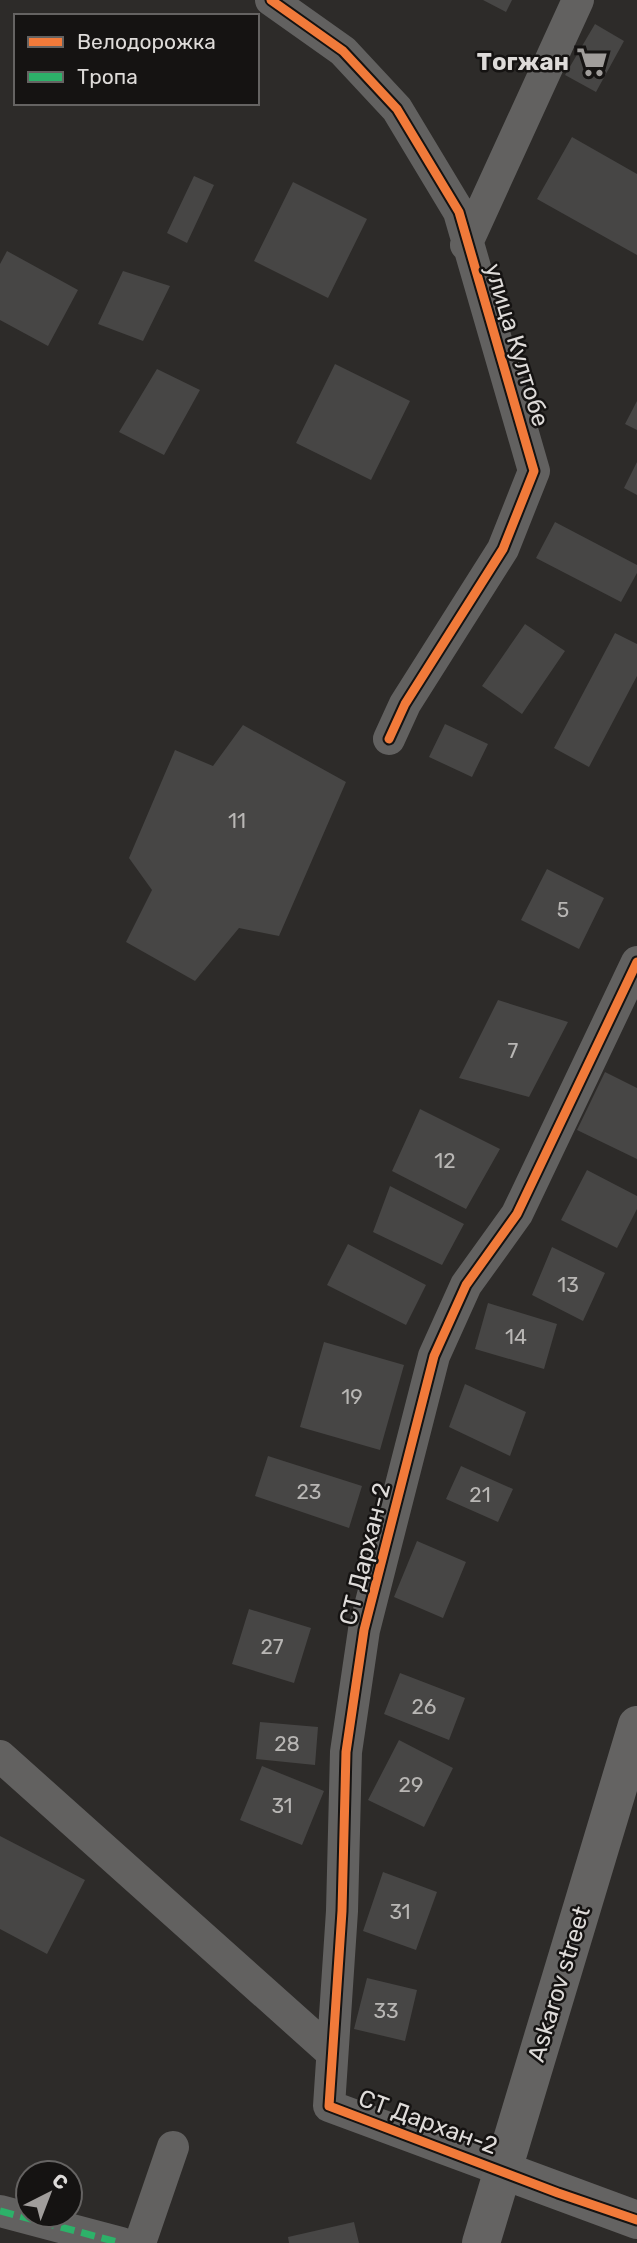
<svg xmlns="http://www.w3.org/2000/svg" width="637" height="2243" font-family="Rubik,sans-serif">
	<style>
		.building { fill: #474645 }
		.lines { fill: none; stroke-linecap: round; stroke-linejoin: round }
		.street { stroke: #626160; stroke-width: 32 }
		.secondary { stroke: #646362; stroke-width: 38 }
		.quiet { stroke: #2db169; stroke-width: 7; stroke-dasharray: 14 7; stroke-linecap: butt }
		.cycleway-casing { stroke: #151312; stroke-width: 13 }
		.cycleway { stroke: #f17a3a; stroke-width: 9 }
		.labels { text-anchor: middle; dominant-baseline: central; stroke-width: 5; stroke-linejoin: round; paint-order: stroke }
		.number-label { font-size: 21px; fill: #b8b6b4 }
		.poi-label { font-size: 24px; font-weight: bold; fill: #dedbd9; stroke: #151312; text-anchor: end }
		.street-label { font-size: 24px; fill: #dedbd9; stroke: #151312 }
	</style>
	<rect width="100%" height="100%" fill="#2d2b29"/>
	<path class="building" d="M483,0H512L506,12Z
		M595,24L624,41L596,92L565,75Z
		M572,137L637,174V255L537,199Z
		M194,176L214,185L187,243L167,233Z
		M293,182L367,219L328,298L254,261Z
		M7,251L78,290L48,346L0,320V264Z
		M123,271L170,286L143,341L98,324Z
		M335,364L410,401L371,480L296,443Z
		M157,369L200,390L164,455L119,432Z
		M637,401V430L625,424Z
		M637,462V495L624,488Z
		M555,522L637,565V573L621,602L536,558Z
		M525,624L565,651L522,714L482,686Z
		M615,633L637,644V676L589,767L554,748Z
		M445,724L488,744L472,777L429,757Z
		M243,725L346,782L279,936L239,928L195,981L126,942L152,890L129,858L175,750L213,766Z
		M547,869L604,898L579,949L521,920Z
		M498,1000L568,1022L529,1097L459,1078Z
		M605,1072L637,1088V1159L577,1130Z
		M420,1109L500,1149L466,1209L392,1171Z
		M587,1170L637,1196V1209L617,1248L561,1220Z
		M390,1186L464,1224L442,1265L373,1232Z
		M348,1244L426,1285L406,1325L327,1285Z
		M552,1247L605,1273L583,1321L532,1295Z
		M488,1303L557,1324L544,1369L475,1349Z
		M324,1342L404,1365L380,1450L300,1427Z
		M465,1384L526,1412L510,1456L449,1427Z
		M268,1456L362,1486L349,1528L255,1496Z
		M461,1466L513,1489L498,1522L446,1499Z
		M417,1541L466,1562L443,1618L394,1597Z
		M249,1609L311,1628L294,1683L232,1664Z
		M400,1673L465,1698L449,1740L384,1714Z
		M260,1722L318,1727L315,1765L256,1759Z
		M399,1740L453,1768L424,1827L368,1800Z
		M262,1766L324,1791L302,1845L240,1820Z
		M0,1836L85,1880L47,1954L0,1929Z
		M383,1872L437,1892L416,1950L363,1931Z
		M367,1978L417,1990L405,2041L354,2029Z
		M354,2222L359,2243H289L288,2237Z"/>
	<g class="lines">
		<path class="street" d="M271,0L343,51L397,109L459,212L534,471L503,549L405,704L389,739
			M466,245L578,0
			M0,1756L331,2052
			M502,2170L329,2106L342,1911L346,1752L364,1630L434,1356L466,1285L517,1214L637,962
			M0,2211L121,2243
			M140,2243L173,2147"/>
		<path class="secondary" d="M502,2170L637,2220
			M481,2243L637,1725"/>
		<path class="quiet" d="M0,2211L121,2243"/>
		<defs>
			<path id="cycleway" d="M271,0L343,51L397,109L459,212L534,471L503,549L405,704L389,739
				M637,962L517,1214L466,1285L434,1356L364,1630L346,1752L342,1911L329,2106L558,2193L637,2220"/>
		</defs>
		<use href="#cycleway" class="cycleway-casing"/>
		<use href="#cycleway" class="cycleway"/>
	</g>
	<defs>
		<symbol id="supermarket-bare" viewBox="-9 -9 18 18"><path d="M-6-5.5h2.5l.6 2H6L4.5 2H-2.5L-4.4-4H-6ZM-1.5 3.2a1.3 1.3 0 1 0 .1 0ZM3 3.2a1.3 1.3 0 1 0 .1 0Z" fill="#a09d9b" stroke="#151312" stroke-width="2.5" paint-order="stroke"/></symbol>
	</defs>
	<g fill-rule="evenodd">
		<use href="#supermarket-bare" x="570" y="40" width="44" height="44"/>
	</g>
	<g class="labels">
		<g class="number-label">
			<text x="237" y="820">11</text>
			<text x="563" y="909">5</text>
			<text x="513" y="1050">7</text>
			<text x="445" y="1160">12</text>
			<text x="568" y="1284">13</text>
			<text x="516" y="1336">14</text>
			<text x="352" y="1396">19</text>
			<text x="309" y="1491">23</text>
			<text x="480" y="1494">21</text>
			<text x="272" y="1646">27</text>
			<text x="424" y="1706">26</text>
			<text x="287" y="1743">28</text>
			<text x="411" y="1784">29</text>
			<text x="282" y="1805">31</text>
			<text x="400" y="1911">31</text>
			<text x="386" y="2010">33</text>
		</g>
		<g class="poi-label">
			<text x="569" y="62">Тогжан</text>
		</g>
		<g class="street-label">
			<text transform="translate(517 345) rotate(73)">улица Култобе</text>
			<text transform="translate(365 1554) rotate(-76)">СТ Дархан-2</text>
			<text transform="translate(559 1984) rotate(-73)">Askarov street</text>
			<text transform="translate(428 2122) rotate(20)">СТ Дархан-2</text>
		</g>
	</g>
	<rect x="14" y="14" width="245" height="91" fill="#151312" stroke="#656362" stroke-width="2"/>
	<rect x="28" y="37" width="35" height="10" fill="#f17a3a" stroke="#656362" stroke-width="2"/>
	<text x="77" y="49" font-size="21" fill="#dedbd9">Велодорожка</text>
	<rect x="28" y="72" width="35" height="10" fill="#2db169" stroke="#656362" stroke-width="2"/>
	<text x="77" y="84" font-size="21" fill="#dedbd9">Тропа</text>
	<g transform="translate(49 2194) rotate(42)"><circle r="33" fill="#151312" stroke="#656362" stroke-width="2"/>
	<path d="M0-5L12 26L0 18L-12 26Z" fill="#a09d9b"/>
	<text y="-10" font-size="19" font-weight="bold" text-anchor="middle" fill="#dedbd9">С</text>
	</g>
</svg>
